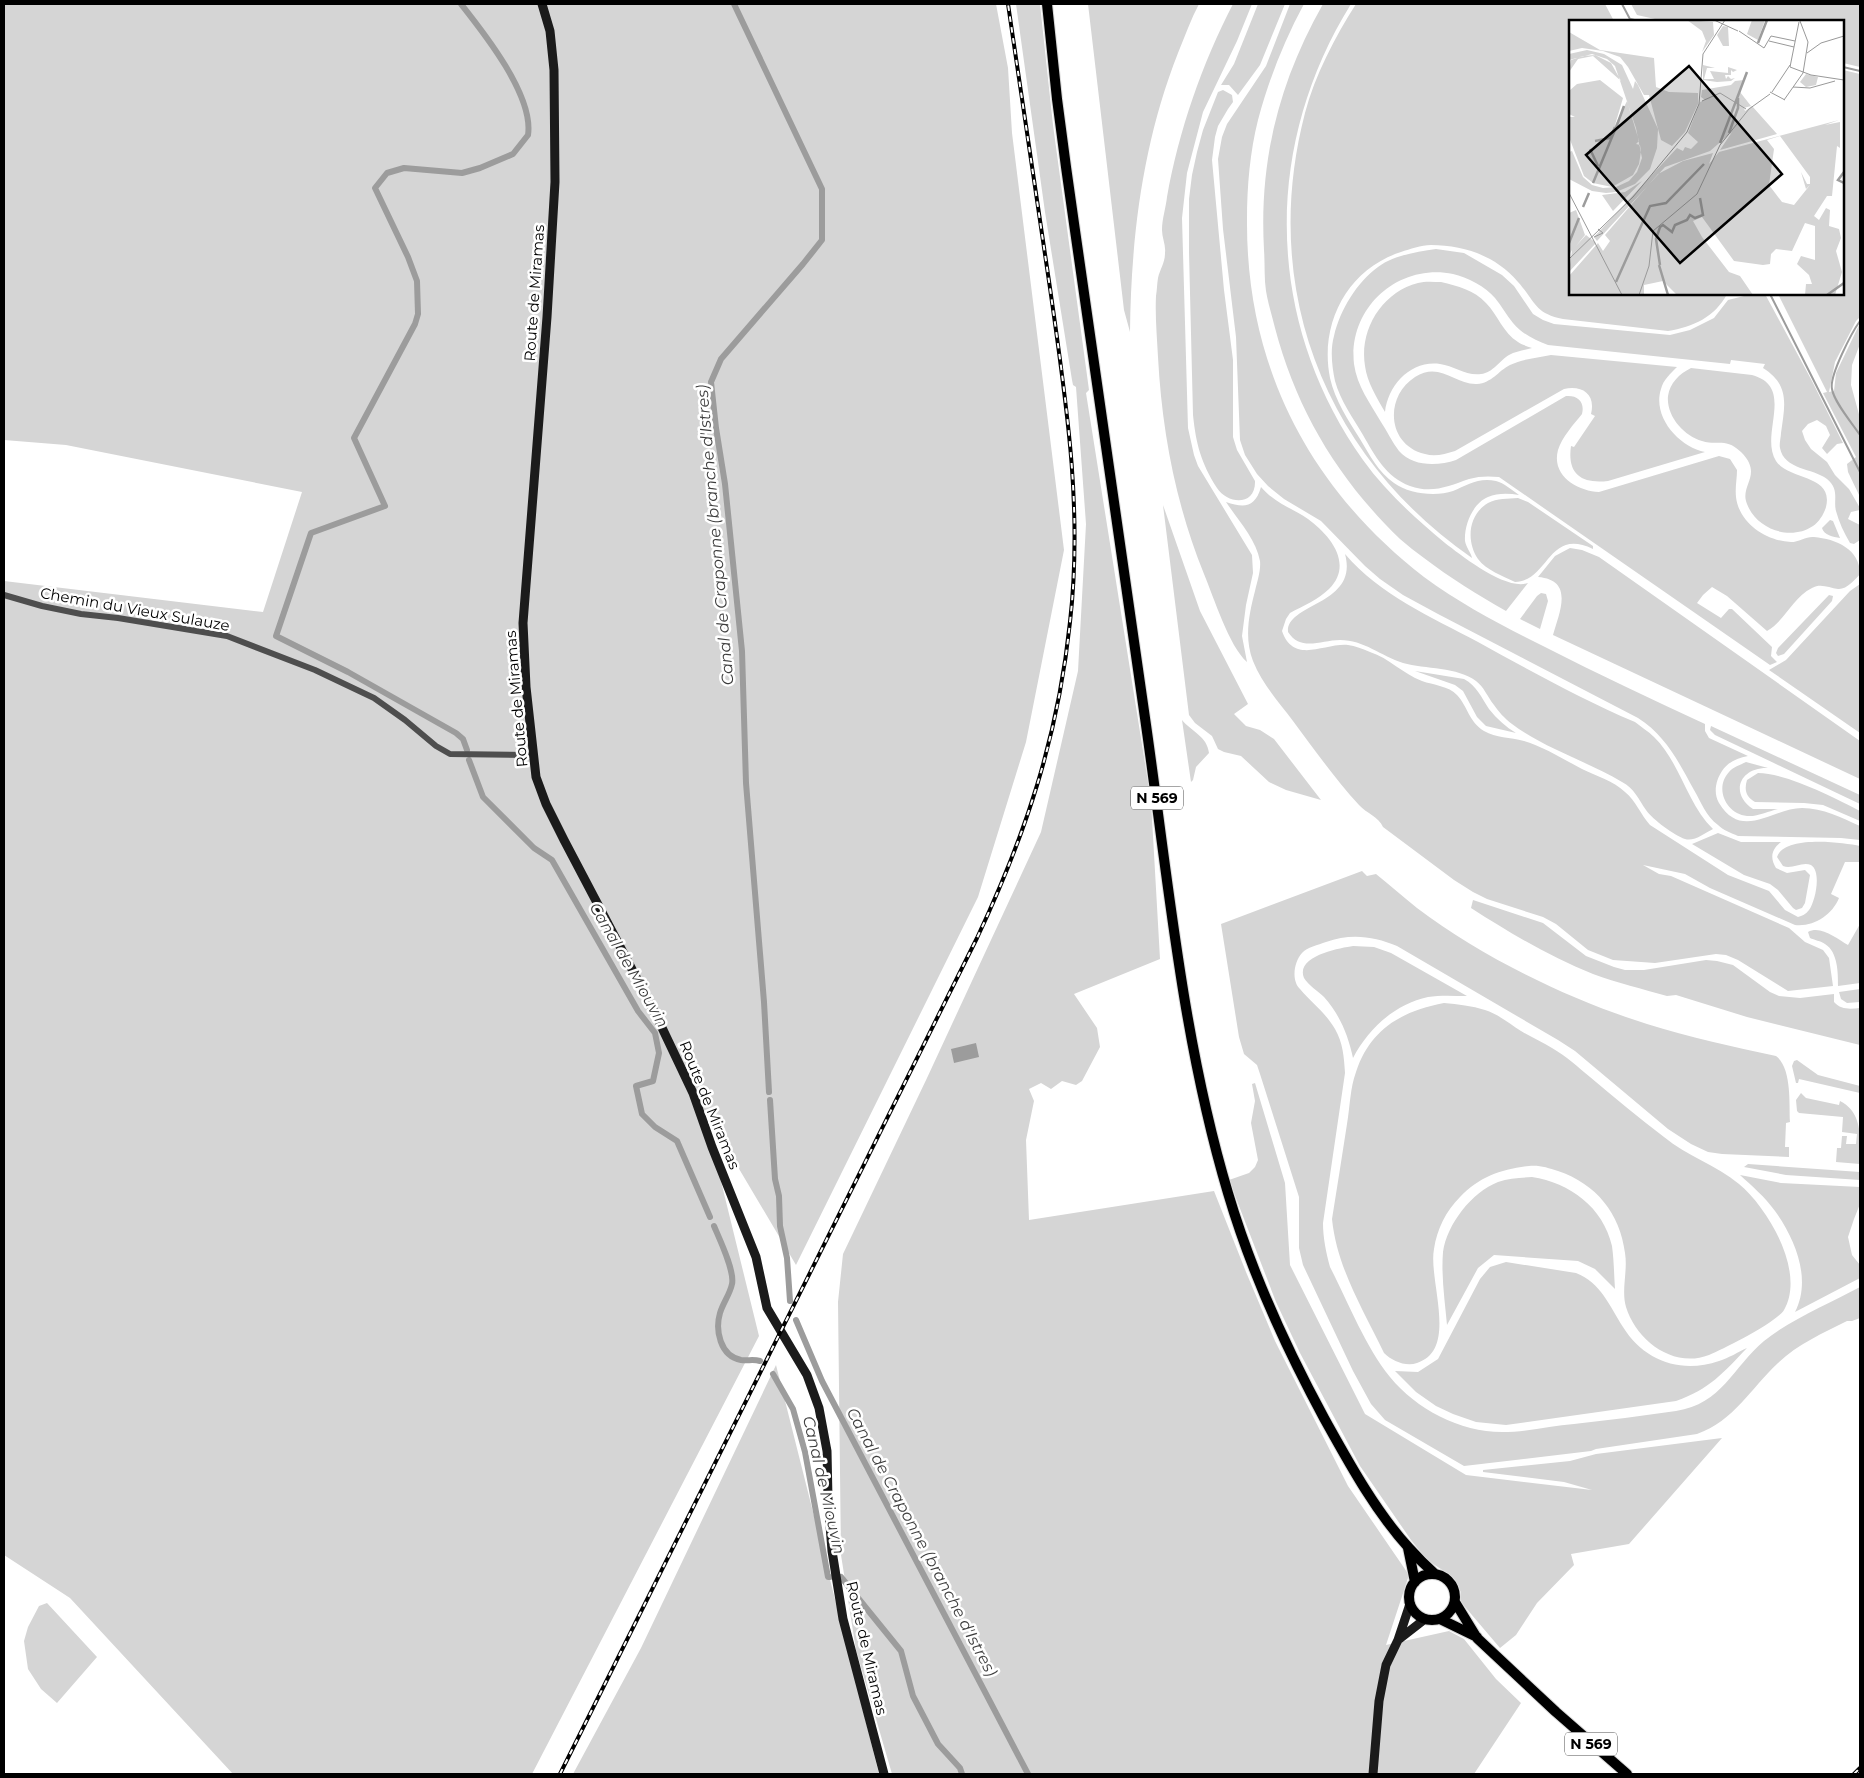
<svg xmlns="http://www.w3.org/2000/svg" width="1864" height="1778" font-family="Montserrat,sans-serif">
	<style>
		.green { fill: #d5d5d5 }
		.water { fill: #9c9c9c }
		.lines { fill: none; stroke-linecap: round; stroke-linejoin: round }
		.stream { stroke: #9c9c9c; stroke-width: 2 }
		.canal { stroke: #9c9c9c; stroke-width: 6 }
		.primary-casing { stroke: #dbdbdb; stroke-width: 12 }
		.street { stroke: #4e4e4e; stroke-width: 6 }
		.secondary { stroke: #1b1b1b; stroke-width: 9 }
		.primary { stroke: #000; stroke-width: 10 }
		.rail-casing { stroke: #000; stroke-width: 4 }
		.rail { stroke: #fff; stroke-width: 2; stroke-dasharray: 5.5; stroke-linecap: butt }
		.labels { text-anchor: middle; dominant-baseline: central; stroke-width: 5; stroke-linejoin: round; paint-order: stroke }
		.shield { fill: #fff; stroke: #4c4c4c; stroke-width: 1 }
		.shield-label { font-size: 14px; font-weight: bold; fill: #000 }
		.street-label { font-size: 15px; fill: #000; stroke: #fff }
		.water-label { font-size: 16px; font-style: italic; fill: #3d3d3d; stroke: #fff }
		.inset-river { fill: none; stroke: #9c9c9c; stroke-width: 2.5 }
		.inset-road { fill: none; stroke: #999; stroke-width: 1 }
		.view { fill: #000; fill-opacity: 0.15; stroke: #000; stroke-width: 2.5 }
		.inset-edge { fill: none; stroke: #000; stroke-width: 2.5 }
	</style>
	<rect width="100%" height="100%" fill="#fff"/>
	<path class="green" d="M4,4H996L1008,68L1012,133L1064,550L1026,742L978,897L796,1265L703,1108L759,1336L532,1774H233L70,1598L4,1555V581L263,612L302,492L66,445L4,440Z
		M1016,4H1040L1053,125L1089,390L1086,393L1151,801L1160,959L1074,994L1097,1028L1100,1047L1082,1081L1076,1085L1062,1081L1051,1089L1041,1083L1029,1089L1034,1101L1026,1140L1029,1220L1214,1191L1246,1272L1275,1341L1348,1486L1409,1575L1386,1645L1449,1631L1464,1639L1496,1679L1521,1703L1474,1774H892L856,1650L841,1555L838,1302L843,1254L927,1078L1041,832L1078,671L1086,524L1076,387L1073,385L1072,380L1045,212Z
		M1088,4H1199C1191,19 1185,36 1178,53C1143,142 1131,236 1130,332L1124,310Z
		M1233,4H1252L1237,41L1203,112L1187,173L1182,218L1188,428L1194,455L1198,466L1252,555L1253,573L1246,605L1242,636L1247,662C1229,646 1214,598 1204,574C1176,505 1162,432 1158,357C1157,337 1155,316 1156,296C1157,290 1157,284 1158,278C1160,269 1165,263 1165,253C1166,245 1162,238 1162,230C1162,219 1166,207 1167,197C1179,130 1202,64 1233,4Z
		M1258,4H1285L1260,65L1238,95L1229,85H1221L1234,64Z
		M1290,4H1304C1284,41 1269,79 1258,120C1250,152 1247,186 1247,220C1246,366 1309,488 1424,577C1462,605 1503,626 1545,647C1598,674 1651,699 1705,724V731L1709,738L1748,756C1737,758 1728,762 1722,771C1716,780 1713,793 1719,803C1742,841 1773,808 1802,808C1823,808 1842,818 1860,826V840L1841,838L1738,836C1731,833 1723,830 1718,825C1706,816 1701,802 1694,790C1678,761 1666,736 1638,718L1438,614L1403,595L1380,579L1365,566L1321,521L1284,499L1268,486L1257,474L1245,455L1240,440L1236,337L1223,229L1218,159L1222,137L1227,124L1266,66Z
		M1323,4H1351C1262,147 1265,322 1363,460C1386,492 1415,518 1445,543C1462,556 1506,591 1528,583L1506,611C1478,595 1450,578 1424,558C1416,552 1408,546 1400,539C1338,479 1297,411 1275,328C1272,316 1268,303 1266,291C1264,278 1265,263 1264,250C1259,160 1279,82 1323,4Z
		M1356,4H1605L1614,21H1570V294H1727C1715,317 1693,327 1668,331L1563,319C1534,313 1536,302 1518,282C1496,256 1464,245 1431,245C1421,245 1410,249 1401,252C1348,269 1319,323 1330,378C1335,400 1348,420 1360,439C1369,454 1379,473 1394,483C1409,494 1436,497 1453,491C1467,485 1479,477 1496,481C1504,483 1512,490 1519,495C1508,493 1497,493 1488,497C1473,503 1464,525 1465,541C1466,547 1471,553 1472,558C1325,456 1259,289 1305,113C1315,75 1335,37 1356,4Z
		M1631,4H1860V67L1843,63V21H1664L1637,15Z
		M1843,70L1860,74V317L1856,321L1835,362L1829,392L1834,391L1836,373L1860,323V344L1852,365L1851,385L1860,418V497L1848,472L1847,464L1856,457L1823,393L1827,392L1778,294H1843Z
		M1223,90L1232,95L1233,102L1228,109L1218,126L1215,137L1212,160L1224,290L1233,360V437L1237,450L1255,481C1256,506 1228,505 1217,488C1201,463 1196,444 1193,415L1189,252V199L1192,175L1197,152L1203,130L1218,92Z
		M1436,249L1464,253L1502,275L1514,286L1533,314L1543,320L1554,324L1670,335L1690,330L1714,318L1728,300L1752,294H1765L1812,381L1843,443L1837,444L1827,454L1822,448L1830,435L1826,426L1817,420L1808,424L1802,431L1805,440L1811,449L1827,462L1835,475L1849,489L1860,508V510L1851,512L1848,519L1860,525V540L1854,544L1850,543C1844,533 1839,522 1836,511C1833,500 1840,490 1827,479C1813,468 1784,470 1780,448C1779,444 1781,437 1781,433C1785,405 1790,385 1763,368L1765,364L1731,360L1730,364L1548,345C1535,340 1522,334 1513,323C1506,315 1502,306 1495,298C1486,287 1467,277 1453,274C1398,263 1348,308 1354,364C1357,386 1370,403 1381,422C1387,431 1392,442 1399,451C1413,467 1438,466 1456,460L1566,396C1578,395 1585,402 1582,414C1574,424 1562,437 1558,450C1551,476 1578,491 1599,492L1719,456L1730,459L1737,470C1737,479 1735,487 1736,497C1739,523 1766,541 1791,542C1799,542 1807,536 1814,537C1836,539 1860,549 1860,574C1856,579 1846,590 1838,589C1829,588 1821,583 1812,588C1793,597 1785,621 1767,631L1727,596L1712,587L1703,595L1697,603L1721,618L1729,609H1732L1772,647L1771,656L1777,662L1770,665L1499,477C1489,476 1479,476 1469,479C1449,486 1432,494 1410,486C1386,477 1375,456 1363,435C1353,418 1340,400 1335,381C1332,367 1330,350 1334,336C1340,310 1357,282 1378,267C1394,255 1417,252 1436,249Z
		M1441,282C1458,286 1474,290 1486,303C1498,315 1503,333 1518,342C1522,345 1527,346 1532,348C1525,350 1516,351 1509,355C1500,360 1493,373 1481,374C1466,376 1454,366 1440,364C1411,360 1388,385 1385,412C1377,398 1367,382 1365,366C1359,330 1382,292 1418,283C1425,281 1434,282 1441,282Z
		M1551,355L1677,367C1671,373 1663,380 1661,389C1652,417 1679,447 1705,452L1608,481C1581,484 1567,474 1571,446L1574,447L1595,416L1591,414C1596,394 1582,385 1564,389L1455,451C1445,454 1435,457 1425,454C1387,445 1384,397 1415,377C1440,361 1455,385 1477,384C1492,383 1498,371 1510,365C1522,359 1537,358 1551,355Z
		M1691,368L1752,375C1796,387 1759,434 1776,461C1789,481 1834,474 1826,507C1824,514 1819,522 1813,526C1791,541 1757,530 1747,504C1739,485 1764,475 1741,452C1725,437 1718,446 1702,441C1684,436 1666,416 1668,396C1670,383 1679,374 1691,368Z
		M1261,487C1277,505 1291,507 1308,519C1330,535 1354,564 1329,589C1319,599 1303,606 1290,613L1286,619L1282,631C1294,665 1324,643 1348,645C1355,646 1363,649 1370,652C1389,658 1403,674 1422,681C1433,685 1449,686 1457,695C1468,707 1469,722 1484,731C1496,738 1510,737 1524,741C1544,747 1563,759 1582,769C1596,776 1614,781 1625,792C1636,801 1641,815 1650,825L1728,875L1769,891L1785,910L1798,917C1802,916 1806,914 1809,910C1815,902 1822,872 1811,865C1802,861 1792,870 1783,866L1777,857C1784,835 1842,842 1860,846V862H1845L1831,894L1839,898C1832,915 1814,927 1795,925L1710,888L1685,874L1643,865L1659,874L1671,876L1789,928L1805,942L1823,950L1829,958L1833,986L1788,991L1738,960L1726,955L1716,954L1655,963L1613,960L1588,950L1556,924L1543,917L1487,899L1473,892L1454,880L1383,827C1379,817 1366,813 1359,805C1335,779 1314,749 1293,721C1279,702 1262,684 1253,661C1244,638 1249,614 1255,591C1257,582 1261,571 1260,561C1256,539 1238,520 1226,502C1244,508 1255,508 1261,487Z
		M1518,498L1528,502L1593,546V549C1548,527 1549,581 1515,582C1503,576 1486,570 1478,559C1466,541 1468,515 1488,503C1497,498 1508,499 1518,498Z
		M1163,505L1200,611L1248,704L1234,714L1246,726L1260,730L1274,739L1321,800L1286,790L1269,782L1241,756L1224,752L1218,749L1212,736L1195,723L1189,715Z
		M1830,520L1833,521L1840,538C1833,537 1824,535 1822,528Z
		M1570,548L1582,550L1599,557L1860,741V779L1553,635C1559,613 1575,580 1538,577L1555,556Z
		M1345,554C1380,595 1431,617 1478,642C1529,670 1581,699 1635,722C1641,727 1648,731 1654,737C1680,762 1687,804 1713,829C1705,833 1694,842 1685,839C1674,835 1653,820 1646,810C1639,800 1634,788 1622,782C1587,761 1545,749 1512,724C1505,719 1498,711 1494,705C1487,696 1484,687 1476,681C1458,667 1425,669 1403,663C1381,656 1364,640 1340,640C1321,640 1301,652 1288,632C1286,603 1359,605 1345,554Z
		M1860,584V733L1769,670L1786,660L1850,591Z
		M1541,593L1546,594L1548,601L1540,629L1520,619L1537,596Z
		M1829,595L1833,596L1832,601L1784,654L1778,656L1776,653L1778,648Z
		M1415,671L1464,679C1477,686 1481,697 1489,709C1497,719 1506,727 1516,733L1486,726L1477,717L1463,691L1455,685Z
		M1182,720C1192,732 1207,736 1209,753L1196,767L1193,780L1191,782Z
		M1711,726L1860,795V804L1715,735L1710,730Z
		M1746,762L1768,768C1740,767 1729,793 1753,809H1778C1769,811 1757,817 1747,816C1726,814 1714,788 1729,772C1733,767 1740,765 1746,762Z
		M1758,773C1786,773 1835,798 1860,811V821L1823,805L1804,803L1755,802C1746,797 1744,790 1747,780Z
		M1718,833L1741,842H1781C1771,850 1770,858 1776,868L1787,873L1805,870L1810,875L1805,903L1802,908L1796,910L1793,908L1778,890L1770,884L1744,875L1692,844Z
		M1362,871L1367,876L1376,874C1390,885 1403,897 1417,908C1484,958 1567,999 1647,1024C1689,1037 1733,1047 1776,1056C1792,1068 1789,1104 1790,1122L1786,1123L1785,1147H1789V1157L1722,1154L1708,1152L1691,1144L1668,1129L1575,1051L1558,1040L1397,946C1374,936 1350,933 1326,942C1318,945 1307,947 1302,953C1294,962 1291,980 1300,989C1311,1002 1325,1012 1335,1029C1343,1043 1344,1057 1345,1073L1323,1223C1323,1238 1326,1252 1330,1267C1348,1302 1365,1346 1390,1377C1416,1409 1460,1432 1502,1432C1526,1432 1551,1426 1574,1424C1608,1420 1642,1416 1676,1411C1722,1404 1733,1367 1764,1341C1790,1320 1830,1303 1860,1287V1318L1852,1321H1847C1823,1333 1798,1344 1778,1363C1751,1388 1734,1421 1697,1434L1596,1449L1591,1451L1464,1466L1385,1420L1371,1404L1353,1371L1303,1265L1299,1248V1197L1260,1074L1257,1065L1244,1054L1239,1037L1221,924Z
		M1473,900L1543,923L1586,956L1614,967L1625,970H1644L1706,960L1717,961L1733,965L1770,992L1779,996L1800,998L1834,994V1002C1841,1010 1850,1009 1860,1008V1045L1747,1017L1676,995L1667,996C1643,989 1617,983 1593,974C1550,957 1510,933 1471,908Z
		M1860,924V983L1838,986C1838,973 1838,952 1825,944C1821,941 1814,940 1810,938L1808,932C1821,925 1837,939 1848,945Z
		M1353,946L1374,947L1391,953L1467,996C1454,996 1440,995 1428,997C1395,1004 1368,1029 1353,1058C1348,1035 1340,1015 1324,997C1318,991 1308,985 1304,978C1295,956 1340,948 1353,946Z
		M1860,989V1002L1847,1003L1841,999L1839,992Z
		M1444,1003C1458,1004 1472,1006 1485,1010C1498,1014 1510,1024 1521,1031C1531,1037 1542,1042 1552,1048C1566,1056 1578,1067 1590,1077C1614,1097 1639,1118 1664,1137C1687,1156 1716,1165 1739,1184C1768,1208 1806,1272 1784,1310C1777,1322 1724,1349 1709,1355C1673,1369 1636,1340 1626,1307C1621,1290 1628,1271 1625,1253C1620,1213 1596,1184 1558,1171C1548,1168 1540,1165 1529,1166C1502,1169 1479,1177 1460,1197C1446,1211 1437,1229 1434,1249C1428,1280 1459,1350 1417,1363C1406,1367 1392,1361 1384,1353C1363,1309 1337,1268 1332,1219C1337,1188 1342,1156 1347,1124C1350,1107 1350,1088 1356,1072C1370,1029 1402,1011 1444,1003Z
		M1797,1060L1818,1075L1860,1086V1093L1799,1079L1798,1083H1796L1792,1066L1794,1061Z
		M1255,1083L1285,1183L1290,1265L1365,1414L1466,1475L1592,1490L1564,1482L1483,1472V1470L1570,1461L1596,1454L1722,1438L1629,1544L1571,1554L1574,1565L1537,1603L1516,1635L1500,1648L1460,1601L1461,1592L1456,1584L1447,1573L1427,1560L1411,1540L1360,1466L1300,1353L1276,1302L1229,1180L1249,1173L1255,1167L1258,1160L1251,1123L1255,1101L1252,1084Z
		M1801,1093L1806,1098L1839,1105L1840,1101C1864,1113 1860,1141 1860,1164L1836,1162L1837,1148H1841L1842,1136H1847L1846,1144H1856L1857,1134L1842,1132L1843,1117L1799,1113L1797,1111L1796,1100Z
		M1748,1164L1860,1172V1180L1786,1175L1744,1167Z
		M1740,1175L1781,1183L1860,1187V1204L1854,1219L1848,1237L1852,1255L1860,1265V1278L1795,1312C1812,1279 1795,1239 1775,1211C1765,1197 1752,1186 1740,1175Z
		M1532,1177C1570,1183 1603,1207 1612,1246C1614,1260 1614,1275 1615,1289L1595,1269L1578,1261L1494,1255L1478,1268L1447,1325C1445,1302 1441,1276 1443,1252C1447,1224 1472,1192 1498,1182C1509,1178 1521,1178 1532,1177Z
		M1506,1262L1576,1273C1601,1283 1609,1305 1623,1327C1644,1361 1681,1374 1719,1361C1729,1358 1738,1352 1747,1348C1723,1373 1710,1389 1676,1401L1506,1425L1476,1422L1453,1414L1436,1406L1416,1392L1395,1371L1418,1372L1438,1359L1480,1279L1490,1267Z
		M776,1365L879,1774H573L641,1648Z
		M47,1603L97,1657L57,1703L41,1689L28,1669L24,1641L28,1627L39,1606Z"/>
	<path class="water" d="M976,1043L979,1057L954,1063L951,1049Z"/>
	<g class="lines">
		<path class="stream" d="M1622,4L1631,21
			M1630,19L1639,21
			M1843,67L1860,71
			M1770,294L1860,472
			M1860,321C1852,332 1829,376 1832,389C1834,402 1852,423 1860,435"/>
		<path class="canal" d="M461,4C484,33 534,96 528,135L513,154L480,168L462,173L404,168L387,173L375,188L408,257L417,281L418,314L415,324L354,438L385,506L311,533L276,636L348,672L456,733L463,739L467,750
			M734,4L822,189V240L803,264L721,359L711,382L716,428L725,484L742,651L746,783L764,1002L769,1092
			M469,760L483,797L534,848L552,860L638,1011L655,1033L659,1053L653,1081L636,1086L642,1114L655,1127L677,1141L710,1217
			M770,1100L775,1179L779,1196L780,1226L787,1258L790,1301
			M714,1226C719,1238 735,1271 732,1284C730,1294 723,1303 720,1313C715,1330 720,1356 741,1360C748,1361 753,1359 760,1361
			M796,1320L822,1381L1028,1774
			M773,1374L793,1409L805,1452L828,1577H830
			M841,1577L901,1651L913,1696L938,1744L960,1768L962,1774"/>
		<defs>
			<path id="primary" d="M1047,4L1057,99L1066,167C1092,351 1119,535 1145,718C1168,877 1182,1039 1228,1193C1251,1271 1285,1346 1324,1418C1348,1461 1375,1511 1409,1548C1417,1557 1426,1566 1435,1574
				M1408,1548L1415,1582
				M1409 1597a23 23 0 1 1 46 0a23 23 0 1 1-46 0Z
				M1455,1602L1477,1638L1556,1712L1627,1774
				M1440,1619L1477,1637"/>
		</defs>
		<use href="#primary" class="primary-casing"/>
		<path class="street" d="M4,595L42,606L81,614L118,618L227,636L315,670L374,698L405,720L436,746L450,754L533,755"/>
		<path class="secondary" d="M542,4L550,31L554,70L555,182L547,317L523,623L526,687L536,777L546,804L564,840L655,1013L693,1093L712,1147L756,1257L767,1308L807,1375L819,1408L827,1451L828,1499L832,1551L843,1619L884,1774
			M1398,1640L1425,1619
			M1373,1774L1379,1701L1386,1665L1398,1640L1410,1604"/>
		<use href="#primary" class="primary"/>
		<defs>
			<path id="rail" d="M560,1774L977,938C1026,834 1058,737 1070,622C1083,508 1066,401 1050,288C1036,194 1022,99 1008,4
				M1854,1774L1860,1768"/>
		</defs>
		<use href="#rail" class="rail-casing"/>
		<use href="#rail" class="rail"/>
	</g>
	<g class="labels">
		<g class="shield">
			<rect x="1131" y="786.5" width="52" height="23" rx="4"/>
			<rect x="1565" y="1732.5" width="52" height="23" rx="4"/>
		</g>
		<g class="shield-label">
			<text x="1157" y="798">N 569</text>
			<text x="1591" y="1744">N 569</text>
		</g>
		<g class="street-label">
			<text transform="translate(534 293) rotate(-86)">Route de Miramas</text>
			<text transform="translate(135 609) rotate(10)">Chemin du Vieux Sulauze</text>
			<text transform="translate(516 699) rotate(-95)">Route de Miramas</text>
			<text transform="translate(710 1105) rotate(68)">Route de Miramas</text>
			<text transform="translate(867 1648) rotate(77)">Route de Miramas</text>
		</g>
		<g class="water-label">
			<text transform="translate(715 535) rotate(-95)">Canal de Craponne (branche d'Istres)</text>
			<text transform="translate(629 965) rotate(60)">Canal de Miouvin</text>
			<text transform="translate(824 1485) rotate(77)">Canal de Miouvin</text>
			<text transform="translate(922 1542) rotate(62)">Canal de Craponne (branche d'Istres)</text>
		</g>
	</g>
	<g transform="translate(1569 20)">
		<rect width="275" height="275" fill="#fff"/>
		<path d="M118,0L144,2L145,15L133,32L137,21L133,11ZM183,0H196L189,20L178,14ZM154,6L159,7L160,26H154L148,15ZM0,12L31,30L85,38L87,67L100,72L129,73V84L116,112L103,126L92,120L80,75H75L59,47L51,37L34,31L13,28L0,31ZM18,30L35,34L53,45L64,69L66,61L69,65L89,109L88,128L81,149L66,164L47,172L37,173L23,171L0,159V132L3,131L14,157L23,165L34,168L47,167L60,161L68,152L73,138L67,108L46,46L38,39L23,34L0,40V34ZM26,35L42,43L52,61L24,36L9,39L0,52L2,40L14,36ZM134,45L146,48H138L135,59H145L141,51L159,53V47L168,50L164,52L162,50V55H156L157,59L159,56L162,59L166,58L162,61L148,62L134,60ZM237,54L249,57L247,65L237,67L231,62ZM31,60L54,78L46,105L58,81L70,121L67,124L71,125L72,131L70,144L64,155L43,167L24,163L31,147L24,163L15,156L0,117V97H6L0,94V71L8,64ZM175,60L171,72L182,86L175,88L176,91L183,86L208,114L151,130L163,112L141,131L96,147L28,221L25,217L108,128L114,131L116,127L122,129L129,122L119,113L131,82L136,80L132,77L133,70L162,65L166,61ZM270,100L256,105L271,102V128L268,126L263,176H258L245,196L250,200L257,188L261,190L260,206L270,209L272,218L267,231L273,252L266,275H236L237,264H243L240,255L228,244L232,236L246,240V206L236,203L223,231L207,229L202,234L201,244L194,245L165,241L133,197L124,201L133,217L160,252L171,256L184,275H108L94,261L75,265V275H0V256L29,223L34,231L41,221L36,215L89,154L114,141L144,133L140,144L150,132ZM211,116L241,157V164H238L232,152L237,169L241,165L225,185L213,182L200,165L205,129L198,120ZM73,161L44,191L33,175L56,172ZM7,190L16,215L7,226L17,215L27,223L0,252L3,230L0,235V193Z" fill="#d5d5d5" fill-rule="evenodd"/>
		<path class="inset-river" d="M189,23L198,0M48,105L55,86M160,113L169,88V78M26,121L41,118L46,107M151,123L178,52M21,129L29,146M275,152L269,160L275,163M24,163L48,105M14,187L20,173M0,223L10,198M90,245L99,275M91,245L87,219L91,207L94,205L103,212L106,205L118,200L121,195L126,198L134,195L131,178M47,262L81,186L97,183L135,144M258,275L275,263"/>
		<path class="inset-road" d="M145,0L169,11M170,11L195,28L202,16L226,21M200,21L225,27M238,33L252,23L275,16M221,47L242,55L275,60M221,47L230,2M224,67L241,68L266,61M201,72L216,80M203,72L221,45M215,80L234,53L239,22L231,1M133,81L151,73L177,89M0,173L53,275M25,217L34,213L29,209M0,239L64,177L118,112L130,84L134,34L156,0M70,275L80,246L84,211L128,174L151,125L180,89L201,74"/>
		<path class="view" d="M120,46L213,154L111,243L17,135Z"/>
		<rect width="275" height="275" class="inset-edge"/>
	</g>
	<rect width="1864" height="1778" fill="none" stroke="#000000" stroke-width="10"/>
</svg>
